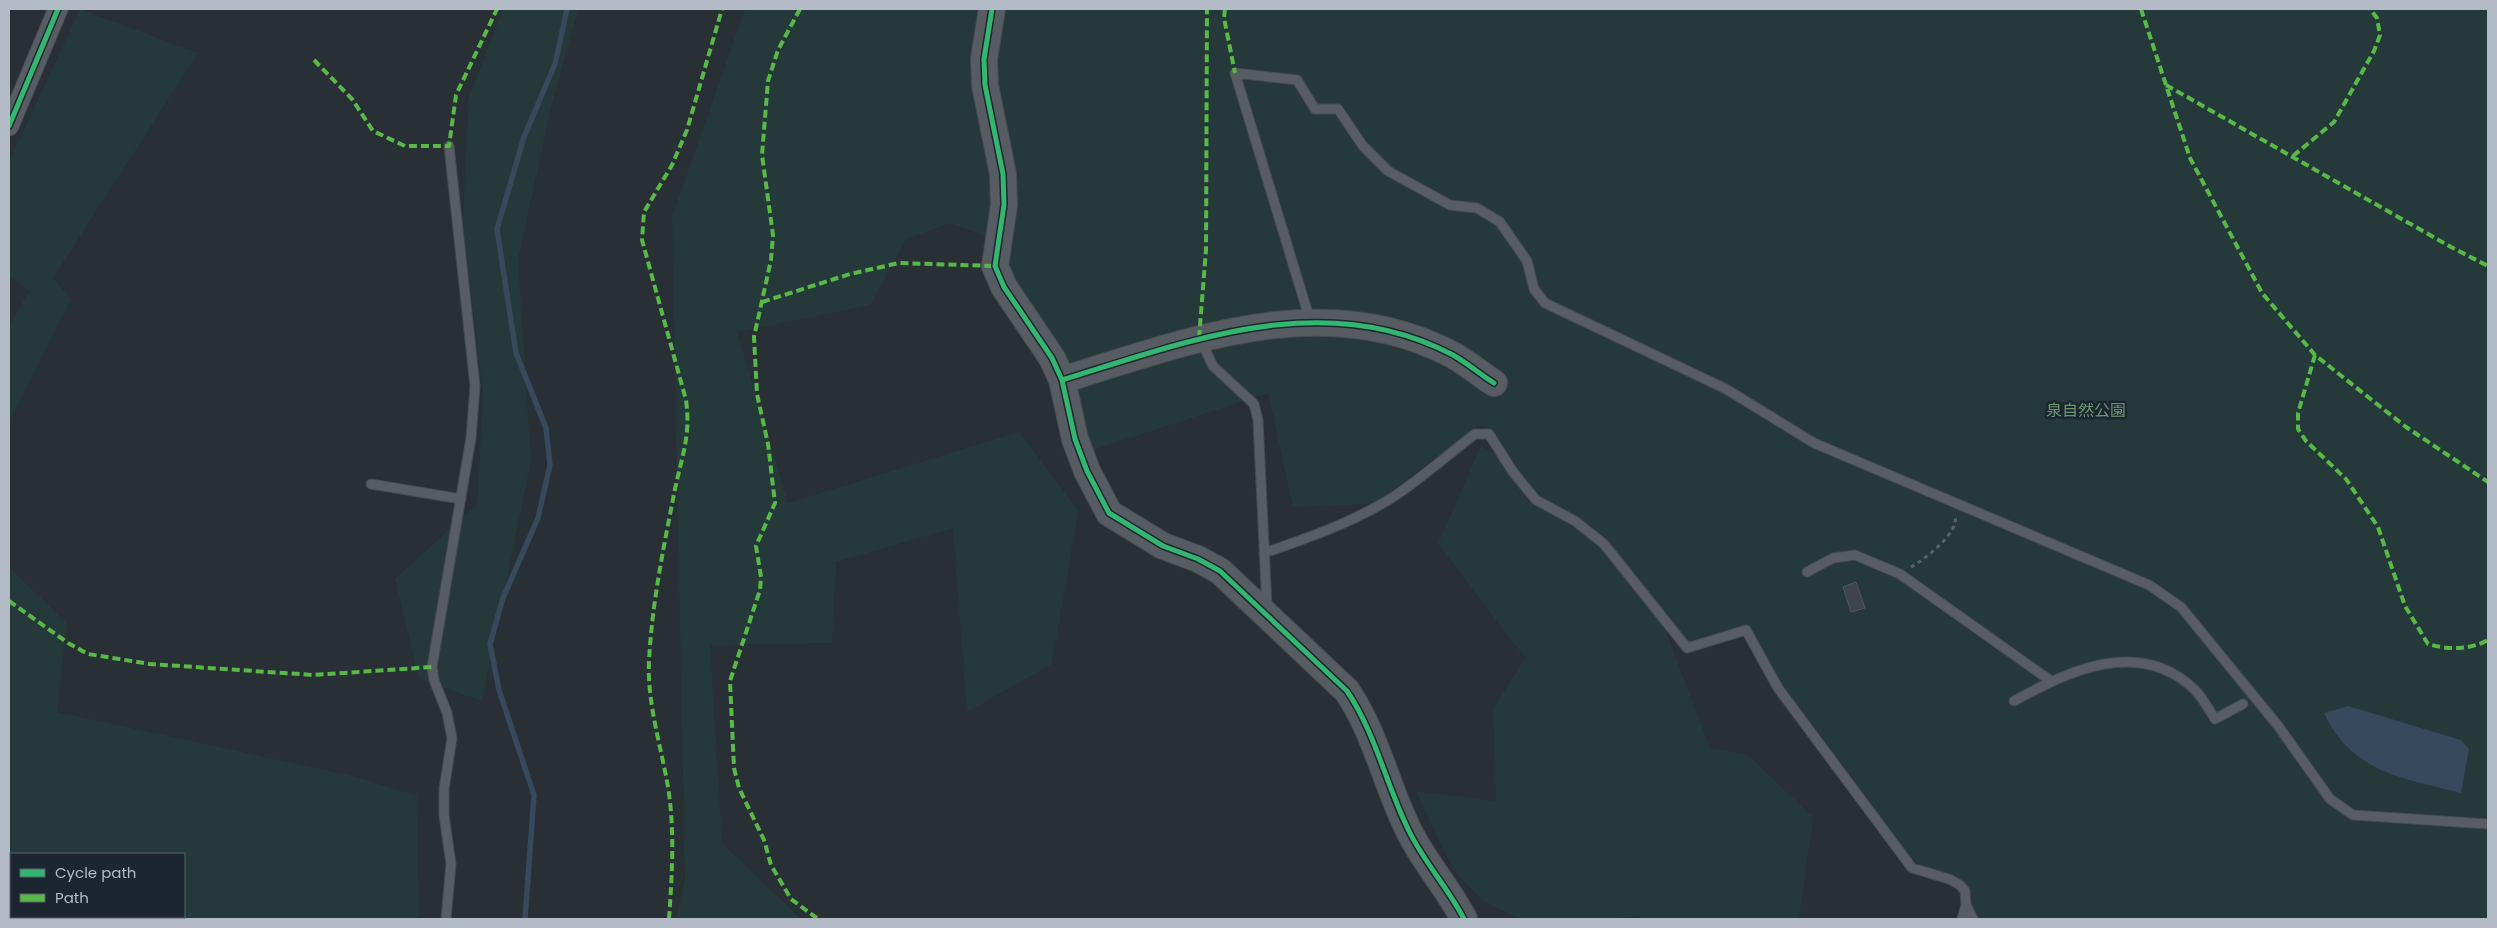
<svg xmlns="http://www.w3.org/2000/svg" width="2497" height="928" font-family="Poppins,'Noto Sans JP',sans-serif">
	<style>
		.green { fill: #25393a; fill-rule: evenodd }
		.water { fill: #36495d }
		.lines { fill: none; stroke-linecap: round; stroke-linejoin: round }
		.stream { stroke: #36495d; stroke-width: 5.5 }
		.building { fill: #3f444a; stroke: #50565d }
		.lane-casing { stroke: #474b50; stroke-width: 11 }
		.street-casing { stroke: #474b50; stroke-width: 21 }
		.secondary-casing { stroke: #474b50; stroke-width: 28 }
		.path { stroke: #5c6267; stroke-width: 3; stroke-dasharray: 4 4; stroke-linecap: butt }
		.lane { stroke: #585d63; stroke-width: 9 }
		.street { stroke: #585d63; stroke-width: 19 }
		.secondary { stroke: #575c62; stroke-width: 26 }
		.quiet { stroke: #58b947; stroke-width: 4; stroke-dasharray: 8 4; stroke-linecap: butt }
		.cycleway-casing { stroke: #1c2630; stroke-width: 8 }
		.cycleway { stroke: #33b770; stroke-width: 5 }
		.labels { text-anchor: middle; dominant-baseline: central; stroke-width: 5; stroke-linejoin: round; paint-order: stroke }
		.park-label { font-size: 16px; fill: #6a9771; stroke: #1c2630 }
	</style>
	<rect width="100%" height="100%" fill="#282f35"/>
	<path class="green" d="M80,9L198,53L53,278L71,299L9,422V327L29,291L9,276V162Z
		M503,9H578L550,112L518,260L531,461L482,701L419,679L395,579L477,504L483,396L463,223L468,100Z
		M745,9H2488V919H1976L1971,907L1968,891L1913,861L1781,688L1751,631L1689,643L1653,597L1710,748L1748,755L1813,817L1799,919H1640L1638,916L1611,919H1520L1483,901L1453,870L1416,791L1496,801L1493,709L1525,658L1438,544L1481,445L1512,467L1493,434L1484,426H1478L1374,504L1293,507L1268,393L1090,451L1011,281L1006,260L1007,245L951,223L906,239L870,305L737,332L788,503L1019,432L1078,511L1052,664L967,712L953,528L836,562L832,643L710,645L722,843L801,919H676L685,878L672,217Z
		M9,567L67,623L57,712L357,777L417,796L419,919H9ZM184,854V917H11V854Z"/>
	<path class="water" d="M2348,706L2461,740L2469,749L2461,793C2403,778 2352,773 2324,713Z"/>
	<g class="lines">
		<path class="stream" d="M525,919L534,795L499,690L490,644L503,598L538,518L550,465L546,428L516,353L497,229L524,137L555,64L567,9"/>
	</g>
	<path class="building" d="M1856,582L1865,608L1851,612L1843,587Z"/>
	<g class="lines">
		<defs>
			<path id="lane" d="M1310,320L1235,73L1297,80L1315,109H1338L1363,146L1388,171L1450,205L1477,208L1500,222L1527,261L1534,289L1545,303L1726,389L1814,443L2149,585L2181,607L2279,727L2330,799L2353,815L2488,824
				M1201,341L1213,366L1254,404L1258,420L1267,608
				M371,484L461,499
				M1264,553C1308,538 1351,523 1390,499C1420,480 1447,455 1475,434H1489L1513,472L1536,500L1575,521L1604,544L1687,648L1746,630L1778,688L1912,868L1949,879L1960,885L1965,891L1966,905L1962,919
				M1807,572L1833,558L1855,555L1900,574L2051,681
				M2014,701C2070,670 2140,637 2195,690C2203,698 2209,710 2215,719L2243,704
				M1966,905L1973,919
				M446,919L451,864L444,815V789L452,738L447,713L434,680L432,667L471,438L475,386L449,146"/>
			<path id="street" d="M9,126L58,9"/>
			<path id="secondary" d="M992,9L984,59L985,85L1003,174L1004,205L995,266L1004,287L1052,358L1062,380L1075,439L1087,471L1109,513L1163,546L1198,559L1220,571L1347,691C1376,734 1386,785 1409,831C1424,862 1448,888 1464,919
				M1062,380C1189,341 1325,287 1453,355C1467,363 1480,374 1494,383"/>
		</defs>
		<use href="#lane" class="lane-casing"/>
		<use href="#street" class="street-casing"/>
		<use href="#secondary" class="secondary-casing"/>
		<path class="path" d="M1911,567C1924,560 1960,532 1955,516"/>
		<use href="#lane" class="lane"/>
		<use href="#street" class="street"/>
		<use href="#secondary" class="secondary"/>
		<path class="quiet" d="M800,9L778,50L768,81L762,155L773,235L771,260L754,337L757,394L768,444L775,503L756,546L761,577L760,590L730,681L734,768L739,788L764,840L771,865L791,899L818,919
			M1225,9L1224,18L1235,73
			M2141,9L2190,158L2262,293L2315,355L2406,427L2488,482
			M314,60L352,99L373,131L405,146H449L456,95L497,9
			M2166,85L2451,247L2488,266
			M2293,156L2334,122L2374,51L2380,35L2377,18L2370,9
			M762,302L850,274L899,263L995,266
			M1199,338L1206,250L1207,9
			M2315,355L2298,413V429L2306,441L2346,479L2378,527L2405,606L2428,644C2448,650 2469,650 2488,640
			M9,601L68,643L88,654L150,664L313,675L432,667
			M669,919C672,875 675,831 668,787C661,746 647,703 649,661C652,603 664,545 675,489C682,456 691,435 686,400L642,240L644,212L672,165L687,130L722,9"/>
		<defs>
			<path id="cycleway" d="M992,9L984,59L985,85L1003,174L1004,205L995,266L1004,287L1052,358L1062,380L1075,439L1087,471L1109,513L1163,546L1198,559L1220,571L1347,691C1376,734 1386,785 1409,831C1424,862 1448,888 1464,919
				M9,126L58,9
				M1062,380C1189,341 1325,287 1453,355C1467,363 1480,374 1494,383"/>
		</defs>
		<use href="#cycleway" class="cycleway-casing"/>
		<use href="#cycleway" class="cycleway"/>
	</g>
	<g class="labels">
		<g class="park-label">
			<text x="2086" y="410">泉自然公園</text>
		</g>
	</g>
	<rect width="2497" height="928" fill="none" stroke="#b2bbc6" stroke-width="20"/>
	<rect x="10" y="853" width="175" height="65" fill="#1c2630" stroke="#58626c"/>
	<rect x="20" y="869" width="25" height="8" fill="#33b770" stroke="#58626c"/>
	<text x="55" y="878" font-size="15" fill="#b2bbc6">Cycle path</text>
	<rect x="20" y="894" width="25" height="8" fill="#58b947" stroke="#58626c"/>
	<text x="55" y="903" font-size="15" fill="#b2bbc6">Path</text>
</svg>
